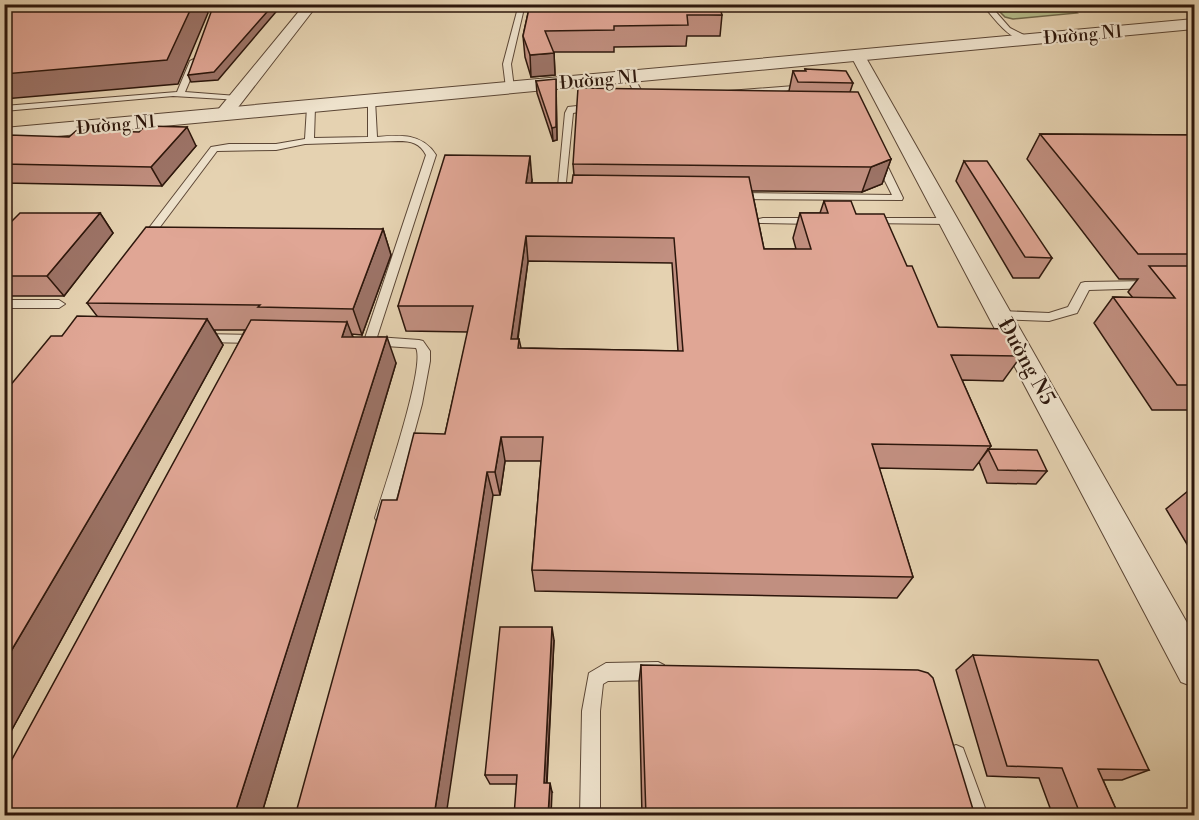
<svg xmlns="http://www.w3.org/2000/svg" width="1199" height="820" font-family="'Libre Bodoni',serif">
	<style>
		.green { fill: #b5bc8b; stroke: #716a4c; stroke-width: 1.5 }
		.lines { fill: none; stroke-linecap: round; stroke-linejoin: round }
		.service-casing { stroke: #5b4635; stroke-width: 2 }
		.minor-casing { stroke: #5b4635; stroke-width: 2 }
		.tertiary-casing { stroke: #5b4635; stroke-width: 2 }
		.service { fill: #eee2cc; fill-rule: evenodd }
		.minor { fill: #eee2cc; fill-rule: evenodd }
		.tertiary { fill: #eee2cc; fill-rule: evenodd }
		.wall { fill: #c18f80; stroke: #2d170c; stroke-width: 1.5; fill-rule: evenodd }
		.shaded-wall { fill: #9d7468; stroke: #2d170c; stroke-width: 1.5 }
		.building { fill: #e0a695; stroke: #2d170c; stroke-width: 1.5; fill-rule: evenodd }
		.labels { text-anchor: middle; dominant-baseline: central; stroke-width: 4.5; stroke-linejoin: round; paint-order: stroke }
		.far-street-label { font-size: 18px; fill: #2d170c; stroke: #eee2cc }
		.street-label { font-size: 21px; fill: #2d170c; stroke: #eee2cc }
	</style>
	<rect width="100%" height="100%" fill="#e5d2b1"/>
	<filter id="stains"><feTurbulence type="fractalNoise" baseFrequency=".00333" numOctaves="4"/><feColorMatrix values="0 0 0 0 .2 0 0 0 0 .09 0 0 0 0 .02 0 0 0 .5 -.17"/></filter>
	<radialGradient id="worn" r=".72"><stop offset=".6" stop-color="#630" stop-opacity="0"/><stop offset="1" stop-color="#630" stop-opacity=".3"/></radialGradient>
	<path class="green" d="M993,5H1067L1077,13L1013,19L1005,17Z"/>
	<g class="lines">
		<defs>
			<path id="service" d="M519,4H525L511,64L514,88L510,90L506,88L503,64Z
				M982,4H989L1010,28L1030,38V42C1010,42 994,18 982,4Z
				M194,59L198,61L185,92L237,96H240V100L173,96L4,111V106L177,92L190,61Z
				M627,75L634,77L649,105L648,107L641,105L626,77Z
				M807,85L811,87L810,89L728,95L724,93L728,91Z
				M368,98L375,100L377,137C400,135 422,133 436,155L377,337L419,340L423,341L430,351V361L422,404L391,518L388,523L383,525L378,523L375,518C383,492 426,366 416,348L370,345L364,341L426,155C420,143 411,141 398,141L305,144L276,150L217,151L148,243H140L139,241L211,147L229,144H276L305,139L307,107L311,104L315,107L314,138L368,137Z
				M595,104L598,105V109L573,113L565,192L571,195L566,198L557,197L565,113L568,107Z
				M879,156L884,159L903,198L902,200L735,199L730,196L735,193L892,195L874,159Z
				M763,218H815L820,221L815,224L759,223V219Z
				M870,218H948L953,221L948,224L866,223V219Z
				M1150,281L1156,285L1154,288L1089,290L1077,313L1049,321L1001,319L995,315L1001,311L1049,313L1068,307L1081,283L1085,282Z
				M4,300H59L65,304L59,308H4Z
				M201,334L260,335L266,339L260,343L201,342L195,338Z
				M658,662L664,665L667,671L664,677L658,680L608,681L603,684L600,711V816H580L582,711L589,673L606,663Z
				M956,745L963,748L988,816H968L946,755L949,748Z"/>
			<path id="minor" d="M305,4H318L229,119H217L215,115L217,111Z
				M858,52L865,56L1194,635V687L1181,682L851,56Z"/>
			<path id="tertiary" d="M1194,19V29L4,141V128Z"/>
		</defs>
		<use href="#service" class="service-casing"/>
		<use href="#minor" class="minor-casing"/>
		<use href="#tertiary" class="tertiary-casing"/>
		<use href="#service" class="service"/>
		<use href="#minor" class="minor"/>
		<use href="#tertiary" class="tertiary"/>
	</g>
	<path class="wall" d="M530,4L722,15L720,36H687L686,46L614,47V52H554L555,75L531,77L525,57L523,36Z
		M805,69L853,83L850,92L891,159L882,184L862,192L752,191L764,249H796L793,238L800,213H820L824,201L856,214L907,266L938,327L1021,356L1003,381L962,380L991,446L973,470L879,468L913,577L897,598L535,591L532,570L541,461H505L500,495L397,500L445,434L468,332L406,331L398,306L532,180V183H572L574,175L573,164L789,91L793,71H805ZM528,261L672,263L678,351L521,348L519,339H518Z
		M536,81L556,91L557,140L553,141L537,93Z
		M1040,134L1194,135V410H1152L1094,323L1113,297L1133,298L1128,292L1138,279H1119L1027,159Z
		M69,137L196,146L162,186L4,183V139Z
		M964,161L1052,258L1039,278H1013L956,181Z
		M100,213L113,233L64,296H4V229Z
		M383,229L391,255L362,335L352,334L353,337L396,363L261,816H4L245,330H214L223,345L4,744V393L62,336L97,316L87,303Z
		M988,449L1047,471L1036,484L987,483L979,462Z
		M1194,486V556L1166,509Z
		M554,640L547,783L552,792L517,784H490L485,775Z
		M973,655L1149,770L1122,780H1103L1119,816H1053L1039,778L987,776L956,670Z
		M641,665L975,816H642L639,682Z"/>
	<path class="shaded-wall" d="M193,4H204L208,13L178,84L4,99V74Z
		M274,4H281V6L218,80L191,82L188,75Z
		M554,53L555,75L531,77L530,55Z
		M556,79L557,140L553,141L552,128Z
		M187,127L196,146L162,186L151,167Z
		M530,156L532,180L529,207L526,183Z
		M891,159L882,184L862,192L871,167Z
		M100,213L113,233L64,296L47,276Z
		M383,229L391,255L362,335L353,309Z
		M526,236L528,261L514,364L511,339Z
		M207,319L223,345L4,744V663Z
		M347,322L357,348L342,337Z
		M387,337L396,363L261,816H234Z
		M501,437L505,461L500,495L495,472Z
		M487,472L493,495L446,816H434Z
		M552,627L554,640L546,792L544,783Z
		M550,783L552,792L551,816H548Z"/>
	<path class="building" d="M4,4H193L167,60L4,74Z
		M214,4H274L214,72L188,75Z
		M530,4H719L722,15H687L688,25L614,26V30L545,31L554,53L530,55L523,36Z
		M805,69L846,71L853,83L798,82L793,71H806Z
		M556,79V127L552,128L536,81Z
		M578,88L858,92L891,159L871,167L573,164Z
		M145,126L187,127L151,167L4,164V139L9,135L69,137L77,130L139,132Z
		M1040,134L1194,135V254H1138Z
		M445,155L530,156L526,183H572L573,175L749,177L764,249H811L800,213H828L824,201H851L856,214H884L907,266H912L938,327L1005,329L1021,356L951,355L991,446L872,444L913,577L532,570L543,437H501L495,472H487L434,816H295L382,500H397L414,433L445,434L473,306H398ZM526,236L674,238L683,351L518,348L519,339H511Z
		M964,161H987L1052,258L1025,257Z
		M20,213H100L47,276H4V229Z
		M146,227L383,229L353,309L258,307L260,305L87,303Z
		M1149,266H1194V385H1177L1113,297L1175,298Z
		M77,316L207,319L4,663V393L51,336H62Z
		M251,320L347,322L342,337H387L234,816H4V774Z
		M988,449L1037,450L1047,471L998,470Z
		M500,627H552L544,783H550L548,816H514L517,775H485Z
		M973,655L1098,660L1149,770L1098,769L1119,816H1081L1062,768L1007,766Z
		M641,665L918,670L928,673L933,678L975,816H646Z"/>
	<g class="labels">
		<g class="far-street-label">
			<text transform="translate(1083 35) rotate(-5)">Đường N1</text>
			<text transform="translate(599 80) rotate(-5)">Đường N1</text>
			<text transform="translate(116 125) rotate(-5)">Đường N1</text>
		</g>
		<g class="street-label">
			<text transform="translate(1026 362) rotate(61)">Đường N5</text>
		</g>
	</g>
	<rect width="1199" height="820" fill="none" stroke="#e5d2b1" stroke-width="24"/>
	<rect x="6" y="6" width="1187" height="808" fill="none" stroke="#2d170c" stroke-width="3"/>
	<rect x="12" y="12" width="1175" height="796" fill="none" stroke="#2d170c" stroke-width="1.5"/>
	<rect width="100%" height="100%" filter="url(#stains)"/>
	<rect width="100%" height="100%" fill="url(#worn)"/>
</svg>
